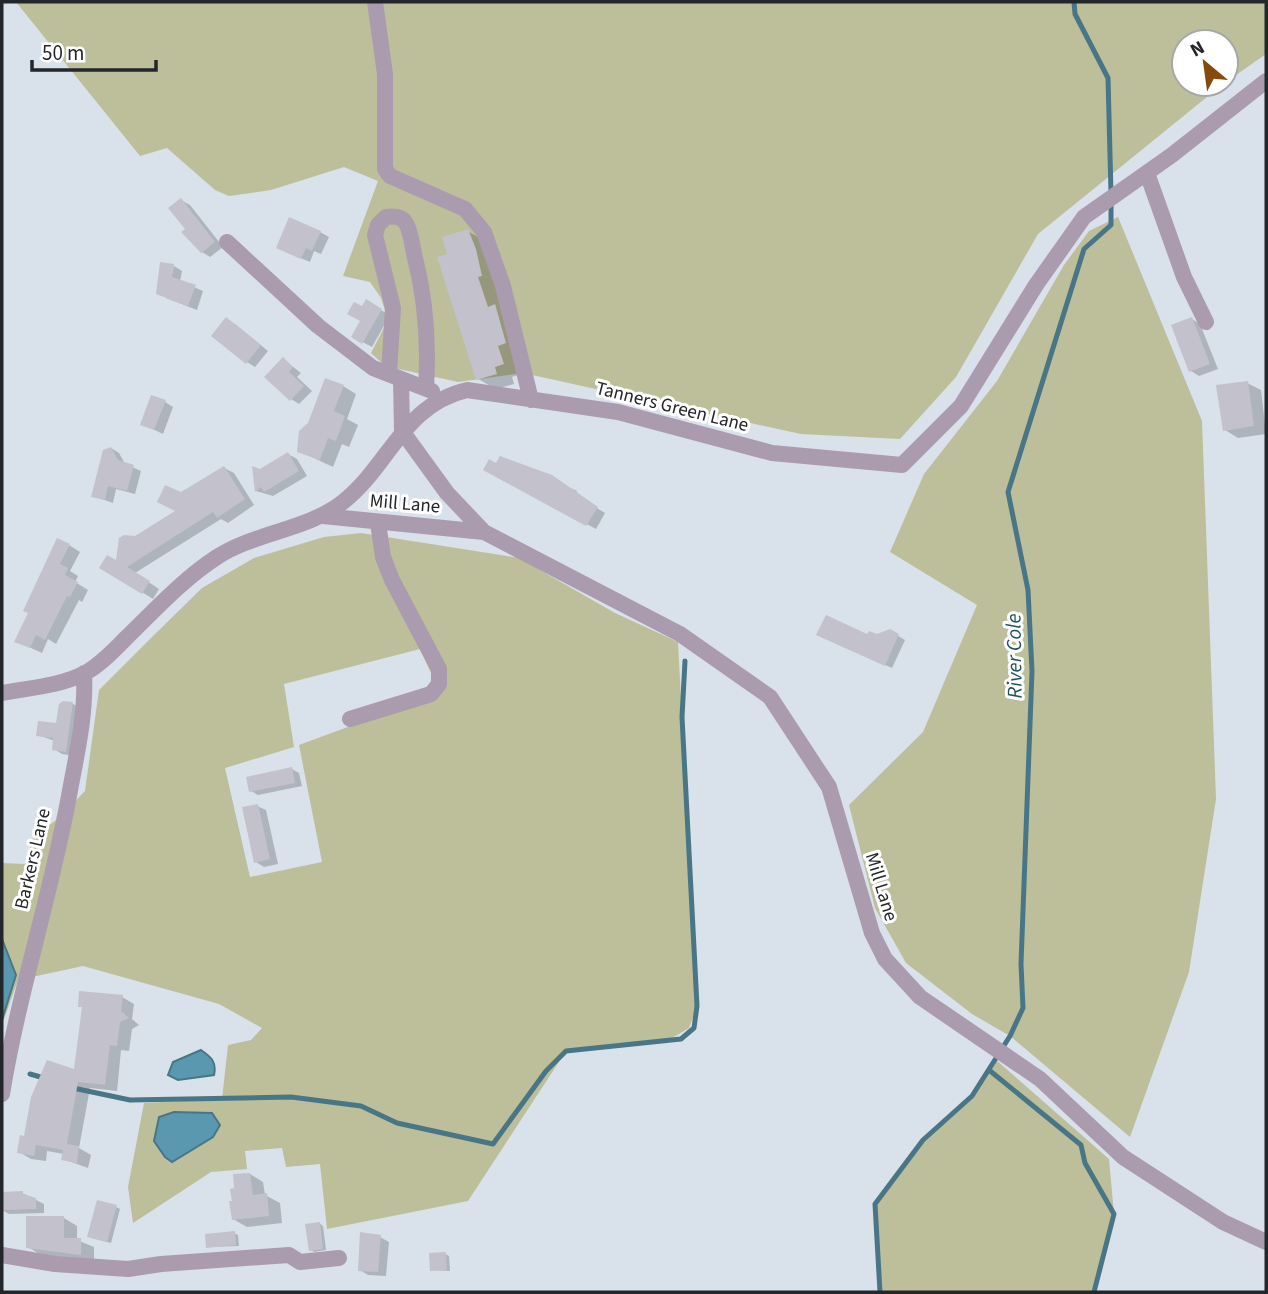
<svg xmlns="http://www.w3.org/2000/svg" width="1268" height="1294" font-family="'Source Sans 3',sans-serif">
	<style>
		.green { fill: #bcbf9a; fill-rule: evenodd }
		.water { fill: #5998ae; stroke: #497686; stroke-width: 2 }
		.shadow { fill: #0003 }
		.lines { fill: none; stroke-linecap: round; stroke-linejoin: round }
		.stream { stroke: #497686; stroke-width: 5 }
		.building { fill: #c2c1cc }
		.minor { stroke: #ab9bae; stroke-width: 16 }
		.labels { text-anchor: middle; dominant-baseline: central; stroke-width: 6; stroke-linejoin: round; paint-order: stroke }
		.street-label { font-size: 19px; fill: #23262a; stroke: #fff }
		.water-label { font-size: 21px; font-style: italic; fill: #1b5162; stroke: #fff }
	</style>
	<rect width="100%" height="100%" fill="#d9e1eb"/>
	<path class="green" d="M16,2H1266V54L1226,82V42H1184V84H1223L1038,234L956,377L900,439L801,434L523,373L458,382L385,366L371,353L388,320L381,298L370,282L343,276L378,181L344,167L271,190L229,196L215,190L167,148L140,156Z
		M1118,217L1202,421L1216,799L1189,972L1130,1137L1010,1036L972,1014L906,963L875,908L849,805L923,732L977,605L890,552L924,474L997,381L1064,265L1089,231Z
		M361,533L519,558L615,613L678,642L697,1006L689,1028L672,1038L566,1051L468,1201L327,1229L320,1164L286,1167L282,1148L245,1151L247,1169L211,1172L133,1223L128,1187L144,1103L222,1099L228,1045L251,1040L262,1028L219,1004L83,966L18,980L2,1025V863L25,864L33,838L61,816L85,791L99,690L150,639L202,588L254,558L324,537ZM420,649L440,693L299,745L322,862L250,877L225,768L294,747L284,684Z
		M995,1059L1109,1159L1114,1214L1094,1292H880L875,1204L923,1140L972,1096Z"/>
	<path class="water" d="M2,939L16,975L2,1020Z
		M201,1050C211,1057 217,1062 214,1075L178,1080L168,1075L173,1062Z
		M174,1112L212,1113L220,1125L213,1137L172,1162L165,1157L154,1141L159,1117Z"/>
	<path class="shadow" d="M181,200L190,205L223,247L210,257L202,252L187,230Z
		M467,231L486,241L521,374L512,377L514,384L496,389L478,379L449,255Z
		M320,232L329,237L321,254L314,251L310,262L286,252Z
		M174,266L182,271L180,281L203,291L197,310L166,298Z
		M366,302L390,315L372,347L353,337L362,321V309Z
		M1192,319L1200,324L1218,369L1199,376L1191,371Z
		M235,324L268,351L255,367L247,362Z
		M283,359L301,373L297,377L312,391L299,404L291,399Z
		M1247,383L1261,390L1266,434L1238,438L1225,430Z
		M343,386L356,394L347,419L358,425L349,447L342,444L333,467L299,451Z
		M165,402L173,407L163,434L142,424Z
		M111,448L119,453L125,464L141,471L135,494L116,489L113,503L93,496Z
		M288,454L297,459L307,476L273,496L256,491L260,471Z
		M497,465L568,487L577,491L575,495L605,513L596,529L485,470Z
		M224,468L234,473L254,505L228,523L221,519L135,573L159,589L153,599L102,567L117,562L136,538L178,511L181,494Z
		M69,545L80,552L70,571L78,576L75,582L88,590L82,602L79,600L56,644L48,639L42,653L16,641Z
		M890,631L905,640L892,668L825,638L877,636Z
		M73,704L81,709L75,756L62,754L54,749L55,741L38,735L57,725L60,705Z
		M292,769L299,773L302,786L258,795L251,791Z
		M257,806L266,810L278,864L264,867L256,862Z
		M122,997L134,1004L132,1019L139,1025L132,1029L129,1051L121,1050L117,1091L90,1088L79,1148L91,1155L88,1168L63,1159L64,1154L47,1151L46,1161L31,1159L19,1152L26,1138L76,1072Z
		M250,1174L263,1182L265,1195L280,1203L282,1223L247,1227L233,1219L236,1189Z
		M22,1193L44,1204V1213L9,1214L2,1210V1194Z
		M116,1207L120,1209L111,1243L92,1238Z
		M64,1218L77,1226V1240L94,1247V1262L41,1255L28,1247Z
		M319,1223L323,1226L326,1250L314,1252L310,1249Z
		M234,1233L238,1235L239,1246L208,1247Z
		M380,1237L389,1242L386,1276L368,1275L360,1270Z
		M445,1254L449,1256L450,1271L431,1270Z"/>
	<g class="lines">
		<path class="stream" d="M1074,2L1075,14L1108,78L1111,193
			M989,1070L1081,1145L1085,1163L1114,1214L1094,1292
			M30,1074L44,1078
			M73,1088L130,1100L291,1097L361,1106L397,1123L493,1144L546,1071L566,1051L681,1039L694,1028L697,1006L682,717L685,661
			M880,1292L875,1204L923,1140L972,1096L1010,1036L1023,1008L1021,964L1032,671L1028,590L1008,492L1084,249L1111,225V203"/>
	</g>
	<path class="building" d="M181,198L215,242L201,253L181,232L185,229L168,208Z
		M289,217L321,231L312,251L306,248L301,259L276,248Z
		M468,229L476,249L482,276L478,277L488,307L495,304L506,343L498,346L504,364L495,367L497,374L476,380L437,257L447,254L442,237Z
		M160,262L174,264L172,277L196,285L188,306L156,294Z
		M366,299L382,309L362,344L351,337L360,321L347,314L354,302L362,306Z
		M226,317L261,345L246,364L211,336Z
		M1192,317L1210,364L1189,372L1171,325Z
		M283,357L293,367L289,372L304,386L290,401L264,377Z
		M325,378L344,385L334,411L345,416L336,441L328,438L320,460L297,452L299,431L308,423Z
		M1248,381L1254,426L1223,431L1216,385Z
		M151,395L166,400L154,430L140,425Z
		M111,447L118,460L134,465L127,491L108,486L105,500L91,497L103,450Z
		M288,452L299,471L264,492L261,487L255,492L252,466L260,469Z
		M500,456L552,475L598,507L586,526L483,470L489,459L496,463Z
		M224,466L245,499L217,518L213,512L127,567L150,581L142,594L99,568L107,555L116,560L119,538L124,535L135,536L175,511L157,502L165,485L181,492Z
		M57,538L70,544L60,564L68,568L65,575L78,582L70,597L67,596L45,640L36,635L30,648L14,642L28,613L23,611Z
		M826,615L867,634L869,631L877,634L890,629L899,634L885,666L816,635Z
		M63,701L73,702L66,752L52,750L53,738L36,736L38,721L56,723L59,704Z
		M292,767L295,783L249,792L246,777Z
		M258,804L270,859L254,863L242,807Z
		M79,991L123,995L121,1011L129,1018L120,1022L117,1046L110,1045L105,1085L78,1082L67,1144L79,1146L77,1163L61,1160L63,1150L36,1145L34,1156L17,1153L20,1135L24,1136L31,1097L47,1060L74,1069L82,1007H78Z
		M250,1173L253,1195L267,1193L269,1216L232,1220L229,1201H232L230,1189L234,1188L233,1174Z
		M23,1191V1194L36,1198V1209L2,1210V1192Z
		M97,1200L117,1205L107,1242L87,1237Z
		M26,1216H64V1238H81V1255L26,1248Z
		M320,1222L323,1249L309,1251L305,1224Z
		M235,1231L236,1245L206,1248L205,1234Z
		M360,1232L381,1235L378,1272L358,1271Z
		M446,1252L447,1270L430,1271L429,1253Z"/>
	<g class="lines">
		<path class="minor" d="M375,2L385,74V169L390,176L465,209L484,232L503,286L531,400
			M1147,173L1184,277L1206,322
			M227,242L318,326L373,368L432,391
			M389,374L393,308L375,235L378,225L386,217C393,216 401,216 405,222C411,230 412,245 414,254C426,299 429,341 426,388
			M401,379L402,431L447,493L484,532
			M323,516L484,532L680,634L770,697L829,787L872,933L885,959L920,997L1040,1079L1123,1157L1223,1222L1266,1242
			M2,693C28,688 61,686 85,673C100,665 113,651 125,639C154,611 183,579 217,557C256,532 307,530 343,502C389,466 403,405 467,390L618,412L772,453L902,465L961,406L1036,285L1084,217L1172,155L1266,81
			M350,719L431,694L439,684V669L392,580L383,557L378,523
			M2,1094C19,990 53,889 71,785C78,748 86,712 84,673
			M2,1255L55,1264L128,1269L161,1264L289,1255L300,1262L339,1258"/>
	</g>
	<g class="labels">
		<g class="street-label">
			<text transform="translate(672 407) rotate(14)">Tanners Green Lane</text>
			<text transform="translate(405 504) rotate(5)">Mill Lane</text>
			<text transform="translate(33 859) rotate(-77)">Barkers Lane</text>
			<text transform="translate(881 887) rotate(73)">Mill Lane</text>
		</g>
		<g class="water-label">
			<text transform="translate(1014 656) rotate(-91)">River Cole</text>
		</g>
	</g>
	<rect width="1268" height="1294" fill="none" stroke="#23262a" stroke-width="7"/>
	<g transform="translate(1205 63) rotate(331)"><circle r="33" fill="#ffffff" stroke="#a7a8aa" stroke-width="2"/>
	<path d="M0-5L12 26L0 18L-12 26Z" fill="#87480c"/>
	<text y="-10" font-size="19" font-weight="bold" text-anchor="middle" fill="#23262a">N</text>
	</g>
	<path d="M32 60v10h124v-10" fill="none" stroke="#23262a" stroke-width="3.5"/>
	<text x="42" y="60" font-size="21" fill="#23262a" stroke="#ffffff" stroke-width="5" paint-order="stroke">50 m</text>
</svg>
